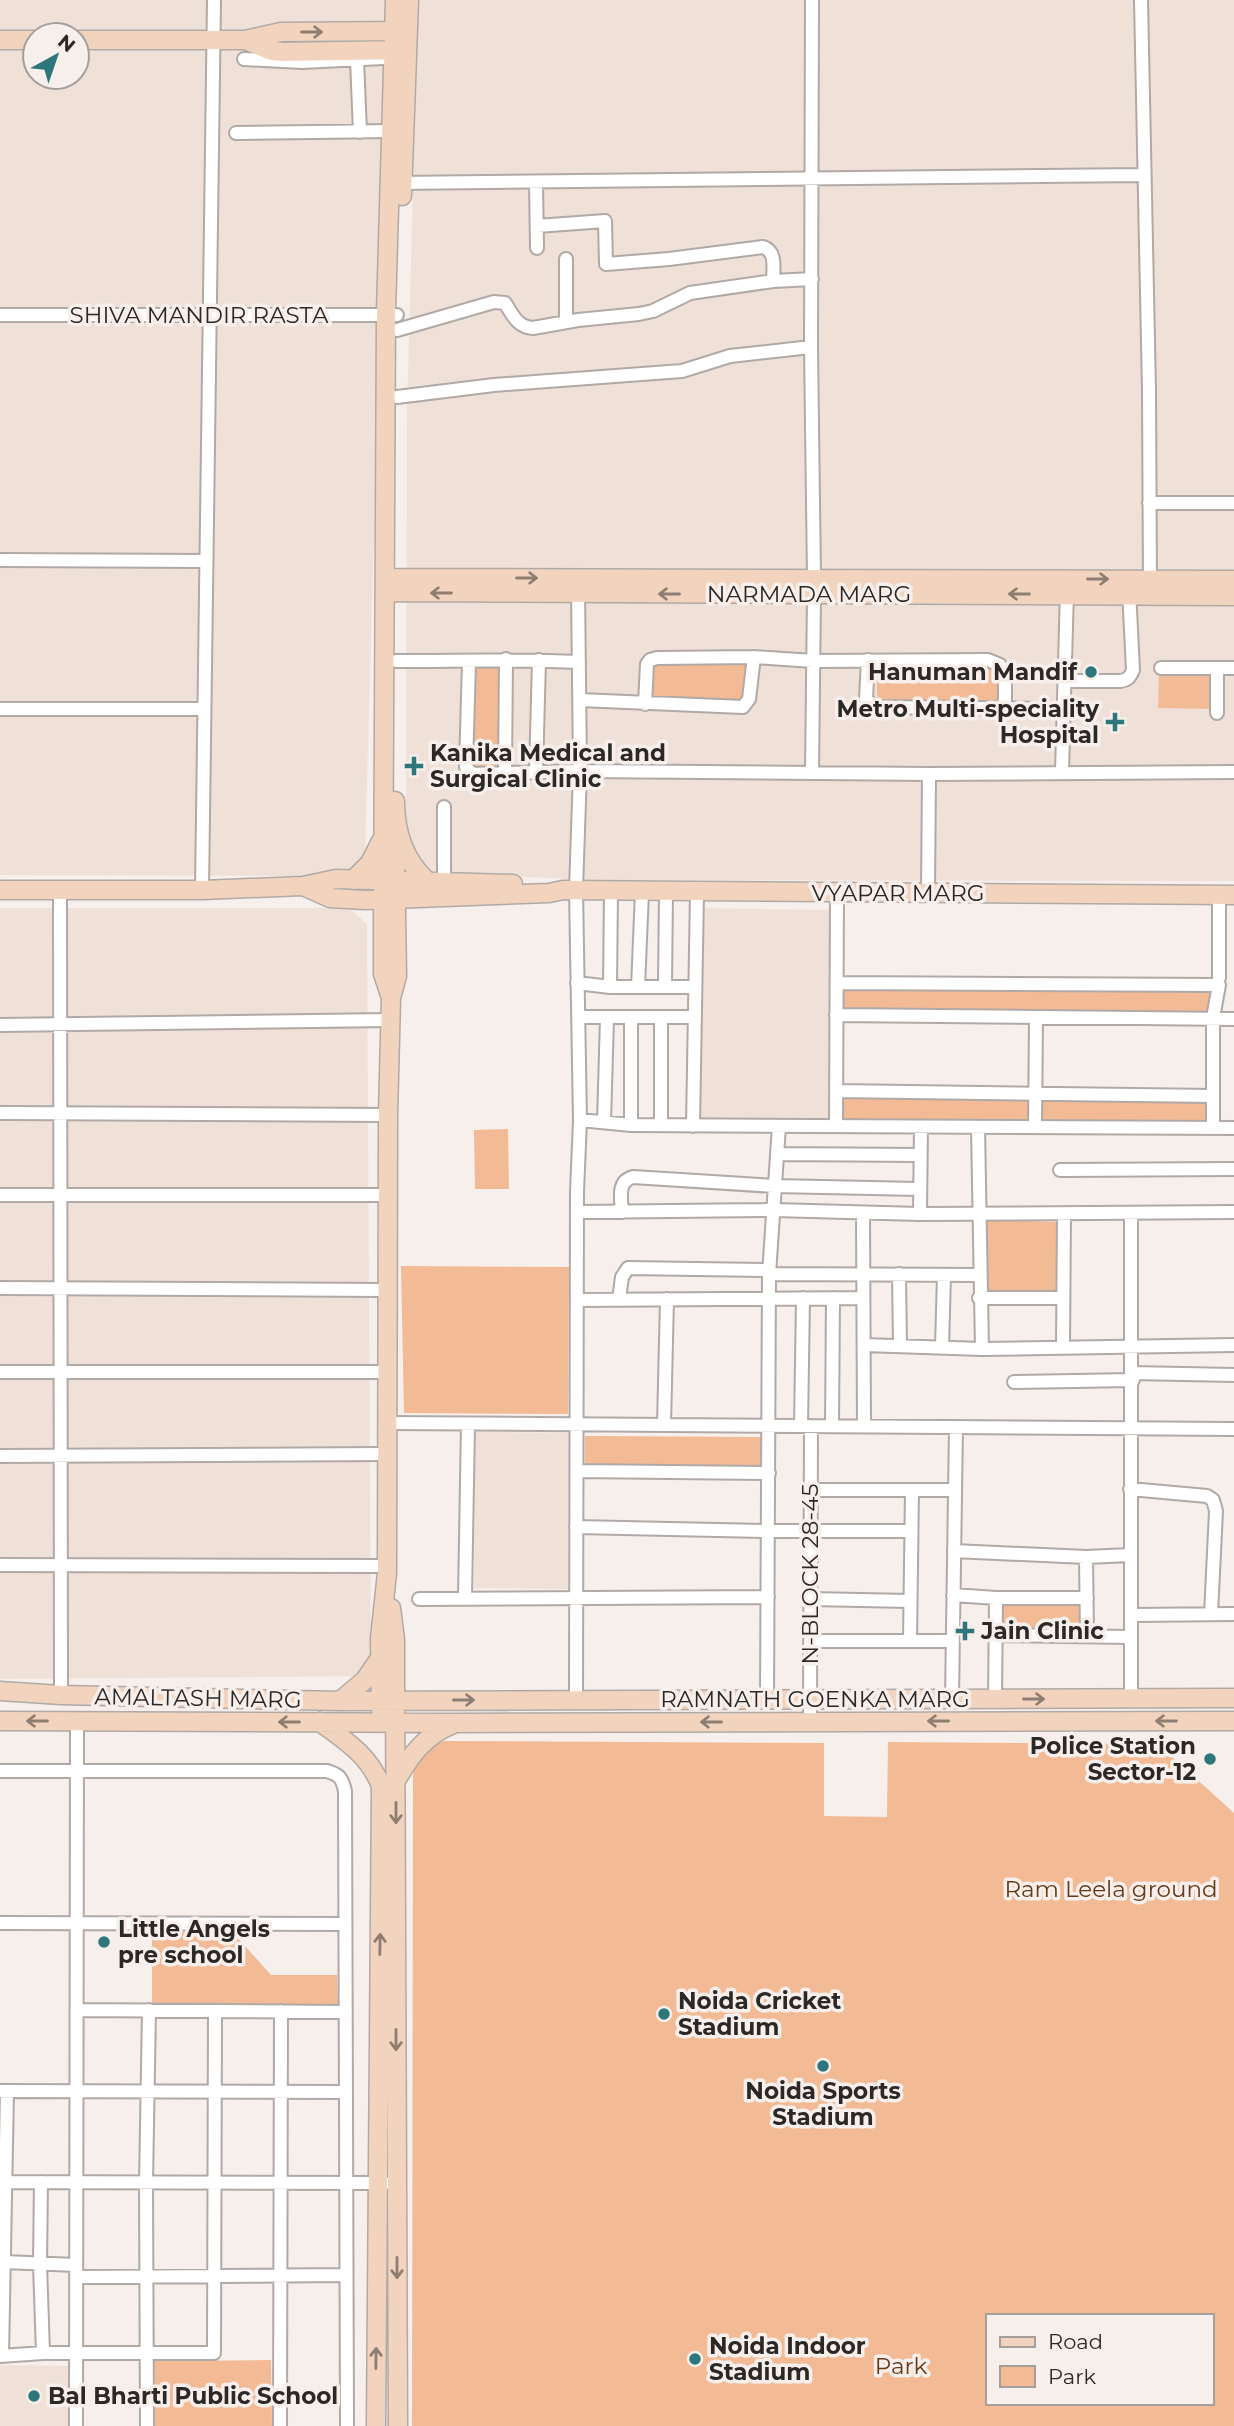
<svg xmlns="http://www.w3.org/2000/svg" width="1234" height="2426" font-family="Montserrat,sans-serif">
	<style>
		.built { fill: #f0e1d8; fill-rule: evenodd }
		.green { fill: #f3ba96; fill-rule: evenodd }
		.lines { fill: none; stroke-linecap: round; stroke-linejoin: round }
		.street-casing { stroke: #b0a9a5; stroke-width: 16 }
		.secondary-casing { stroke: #b0a9a5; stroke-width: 21 }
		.street { stroke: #fff; stroke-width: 12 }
		.secondary { stroke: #f2d4be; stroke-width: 18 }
		.oneway { stroke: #8e7e72 }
		.poi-dot { fill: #2c767c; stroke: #f7efeb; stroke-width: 2.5 }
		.labels { text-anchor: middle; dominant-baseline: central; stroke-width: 7; stroke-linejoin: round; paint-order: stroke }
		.street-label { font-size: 23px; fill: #2b2826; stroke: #f7efeb }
		.poi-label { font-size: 23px; font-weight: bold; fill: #2b2826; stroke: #f7efeb; text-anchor: start }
		.park-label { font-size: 23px; fill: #693916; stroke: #f7efeb }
	</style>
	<rect width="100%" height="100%" fill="#f7efeb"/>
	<path class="built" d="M0,0H389L365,853L345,876L0,875ZM35,35H77V77H35Z
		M418,0H1234V881L590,880L424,872L406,854L407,412Z
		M0,908H349L367,924L371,1676L0,1679Z
		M701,908L832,910L829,1121L699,1119Z
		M475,1432L569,1433L568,1589L474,1588Z
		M0,2365L68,2366V2426H0Z"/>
	<path class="green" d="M650,663L747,665V702L650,700Z
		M470,665H501V768L471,767Z
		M877,666L998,667V704L877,703Z
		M1159,671L1216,673L1215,709L1158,708Z
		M842,987L1210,989V1014L842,1012Z
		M841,1097L1030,1098V1123L841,1122Z
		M1041,1098L1209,1099V1124L1041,1123Z
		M508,1129L509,1189H475L474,1130Z
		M986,1220L1058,1222L1057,1294L985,1292Z
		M401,1266L569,1267L568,1414L404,1413Z
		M585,1436L763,1437V1467L585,1466Z
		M1000,1601L1082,1602V1633L1000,1632Z
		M444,1741L824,1743V1816L887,1817L888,1742L1158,1744L1234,1813V2426H412L413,1775C417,1755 426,1749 444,1741ZM987,2316H1211V2403H987Z
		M152,1929L235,1930V1935L271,1975H337L338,2006L152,2005Z
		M271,2360L272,2426H155L154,2361Z"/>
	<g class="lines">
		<defs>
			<path id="street" d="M812,0L811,347L814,578
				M1141,0L1149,390L1150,588
				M244,59L302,62L383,58
				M357,60L360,132
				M236,133L392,131
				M536,182L537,248
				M395,183L1143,175
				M537,226L605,221L606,264L669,259L763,247C777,251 773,269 773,281
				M0,315H397
				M566,322V259
				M397,330L494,302L505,303C513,315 517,327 533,328L578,320L639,314L653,311L690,293L773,281L812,279
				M397,397L494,385L682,371L730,356L811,347
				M1149,503H1234
				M0,560L206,561
				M868,660L866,699L874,707L1063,709
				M396,661C457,661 518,659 579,662
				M469,662L466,767L472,774L580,771L929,774L1234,772
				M1161,668H1234
				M1065,681H1120C1128,680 1130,677 1133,670L1129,590
				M580,700L743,707L749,699L754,657
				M645,704L647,664L650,660L657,658L754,657L813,661L988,660L1000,665L1005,677V709
				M0,709H204
				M1217,713V668
				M1062,772L1067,590
				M536,773L539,660
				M812,773L814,594
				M505,774L506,659
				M444,807V882
				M60,890L61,1695
				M202,890L214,0
				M928,893L929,774
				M1219,978V895
				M577,983L610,987H695
				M837,983L1219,985L1213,1018V1128
				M665,986L666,892
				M610,987L611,892
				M638,987L642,892
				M836,1015L1234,1019
				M579,1017H695
				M631,1018V1125
				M0,1025L391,1020
				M836,1091L1213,1096
				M0,1113L388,1115
				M580,1120L631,1125L1234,1128
				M604,1122L607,1018
				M661,1125V1017
				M693,1126L697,892
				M836,1126L837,893
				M978,1127L982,1349
				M1035,1127L1036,1017
				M777,1154L920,1155
				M1060,1170L1234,1169
				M0,1195H388
				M577,1212L774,1210L920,1214L1234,1212
				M622,1212C621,1198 617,1181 633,1177L774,1186L919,1189
				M863,1213L864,1426
				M920,1214L921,1127
				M1131,1214C1132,1376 1130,1537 1131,1699
				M769,1274L980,1275
				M899,1274L900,1346
				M0,1288L387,1290
				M979,1298H1063
				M619,1299L622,1277L628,1268L769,1270
				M577,1300L863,1298
				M864,1345L982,1349L1234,1345
				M942,1347L944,1275
				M1063,1347L1064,1214
				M0,1372H387
				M1132,1373L1234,1375
				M1014,1382L1133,1380
				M387,1423L1234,1429
				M664,1425L667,1299
				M801,1426L803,1298
				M832,1426L833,1298
				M0,1456L387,1454
				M577,1471L769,1473
				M1130,1489L1207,1496L1213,1500L1216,1511L1211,1614
				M810,1490H955
				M576,1527L768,1531H911
				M954,1551L1086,1557L1130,1555
				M1086,1557L1087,1636
				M0,1565L386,1566
				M953,1595L996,1598H1087
				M465,1598L468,1424
				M419,1599L768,1597
				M810,1599L910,1601
				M1132,1615L1234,1614
				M995,1635L1131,1637
				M810,1641H953
				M910,1641L912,1490
				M952,1699L956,1427
				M995,1699L996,1598
				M576,1700L577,1192L580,1120L576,890L580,771L578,588
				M767,1700L769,1274L779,1126
				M810,1722L811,1426
				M0,1771H327C340,1775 342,1778 345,1791L347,2426
				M0,1923L345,1924
				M77,2010L345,2012
				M0,2091L345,2092
				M0,2182L385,2183
				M41,2182L40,2264L43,2353
				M4,2262L76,2265
				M76,2277L346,2275
				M0,2356L43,2353H214L215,2011
				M2,2356L7,2091
				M76,2426L77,1721
				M147,2426L146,2183L149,2010
				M280,2426L281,2011"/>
			<path id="secondary" d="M0,40H35
				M77,40H245L281,32L405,31
				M245,40L272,51L283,52L404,50
				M402,196L409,0
				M385,578L1234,580
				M385,592L1234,596
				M395,801C395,832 404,860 427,881
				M353,880L370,863L381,841
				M303,886L330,898L365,900L549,893L563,890L1234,895
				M0,890H202L303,886L336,879L513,884
				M391,998L383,974V926L386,312L395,0
				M391,1608L395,1640V1676L398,2426
				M0,1691L61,1695L340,1701L1234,1698
				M340,1701L365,1680L380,1658
				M381,1710L380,1638L387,1573L388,1115L391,998L397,976L395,847
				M0,1721L456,1723L1234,1721
				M320,1722C346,1741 369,1755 381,1786L376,2426
				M397,1779C411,1754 426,1735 453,1724"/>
		</defs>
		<use href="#street" class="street-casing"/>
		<use href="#secondary" class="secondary-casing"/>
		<use href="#street" class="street"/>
		<use href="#secondary" class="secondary"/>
	</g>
	<defs><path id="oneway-shaft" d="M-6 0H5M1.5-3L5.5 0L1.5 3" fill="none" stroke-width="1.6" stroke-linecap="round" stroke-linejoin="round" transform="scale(1.75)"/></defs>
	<g class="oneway">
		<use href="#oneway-shaft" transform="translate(312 32)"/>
		<use href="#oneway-shaft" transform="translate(527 578)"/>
		<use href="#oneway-shaft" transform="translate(1098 579)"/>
		<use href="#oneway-shaft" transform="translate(441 593) rotate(-180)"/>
		<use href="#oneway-shaft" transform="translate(669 594) rotate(-180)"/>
		<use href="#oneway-shaft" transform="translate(1019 594) rotate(-180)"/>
		<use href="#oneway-shaft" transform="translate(1034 1699)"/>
		<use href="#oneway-shaft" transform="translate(464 1700)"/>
		<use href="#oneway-shaft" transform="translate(37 1721) rotate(-180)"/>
		<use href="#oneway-shaft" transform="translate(938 1721) rotate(180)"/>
		<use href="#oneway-shaft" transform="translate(1166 1721) rotate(180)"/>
		<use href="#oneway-shaft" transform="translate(289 1722) rotate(-180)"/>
		<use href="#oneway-shaft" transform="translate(711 1722) rotate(180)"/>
		<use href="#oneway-shaft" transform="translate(396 1813) rotate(90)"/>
		<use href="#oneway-shaft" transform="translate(380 1944) rotate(-89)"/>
		<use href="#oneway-shaft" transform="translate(396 2040) rotate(90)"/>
		<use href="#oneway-shaft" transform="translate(397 2268) rotate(90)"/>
		<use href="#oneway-shaft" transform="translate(376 2358) rotate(-89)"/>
	</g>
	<g class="poi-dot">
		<circle cx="1091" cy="672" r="7"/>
		<path d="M1111.5 711.5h7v7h7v7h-7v7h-7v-7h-7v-7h7z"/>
		<path d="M410.5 755.5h7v7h7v7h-7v7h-7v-7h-7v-7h7z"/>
		<path d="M961.5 1620.5h7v7h7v7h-7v7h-7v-7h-7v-7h7z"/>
		<circle cx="1210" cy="1759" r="7"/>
		<circle cx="104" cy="1942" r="7"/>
		<circle cx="664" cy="2014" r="7"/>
		<circle cx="823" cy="2066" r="7"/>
		<circle cx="695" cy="2359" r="7"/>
		<circle cx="34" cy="2396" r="7"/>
	</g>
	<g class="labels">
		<g class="street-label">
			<text x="199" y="315">SHIVA MANDIR RASTA</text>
			<text x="809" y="594">NARMADA MARG</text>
			<text x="898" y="893">VYAPAR MARG</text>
			<text transform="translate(810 1574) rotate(-90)">N-BLOCK 28-45</text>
			<text transform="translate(198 1698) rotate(1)">AMALTASH MARG</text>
			<text x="815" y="1699">RAMNATH GOENKA MARG</text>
		</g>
		<g class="poi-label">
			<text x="1077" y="672" text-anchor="end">Hanuman Mandif</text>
			<text x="1099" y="709" text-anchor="end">Metro Multi-speciality<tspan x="1099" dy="26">Hospital</tspan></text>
			<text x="430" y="753">Kanika Medical and<tspan x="430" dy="26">Surgical Clinic</tspan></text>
			<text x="981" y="1631">Jain Clinic</text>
			<text x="1196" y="1746" text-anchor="end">Police Station<tspan x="1196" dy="26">Sector-12</tspan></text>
			<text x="118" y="1929">Little Angels<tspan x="118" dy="26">pre school</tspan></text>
			<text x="678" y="2001">Noida Cricket<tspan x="678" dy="26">Stadium</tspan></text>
			<text x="823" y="2091" text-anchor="middle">Noida Sports<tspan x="823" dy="26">Stadium</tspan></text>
			<text x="709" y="2346">Noida Indoor<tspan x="709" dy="26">Stadium</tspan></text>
			<text x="48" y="2396">Bal Bharti Public School</text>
		</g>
		<g class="park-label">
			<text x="1111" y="1889">Ram Leela ground</text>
			<text x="901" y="2366">Park</text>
		</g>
	</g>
	<rect x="986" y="2314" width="228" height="91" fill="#f7efeb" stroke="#a59f9c" stroke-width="2"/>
	<rect x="1000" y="2337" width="35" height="10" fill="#f2d4be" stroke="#a59f9c" stroke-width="2"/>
	<text x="1048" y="2349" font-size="21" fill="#2b2826">Road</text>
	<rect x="1000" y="2366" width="35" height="21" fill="#f3ba96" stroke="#a59f9c" stroke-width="2"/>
	<text x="1048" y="2384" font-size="21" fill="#2b2826">Park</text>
	<g transform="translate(56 56) rotate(40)"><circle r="33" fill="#f7efeb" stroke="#a59f9c" stroke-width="2"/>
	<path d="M0-5L12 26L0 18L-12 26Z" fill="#2c767c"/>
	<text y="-10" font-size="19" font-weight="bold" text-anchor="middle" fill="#2b2826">N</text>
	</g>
</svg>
